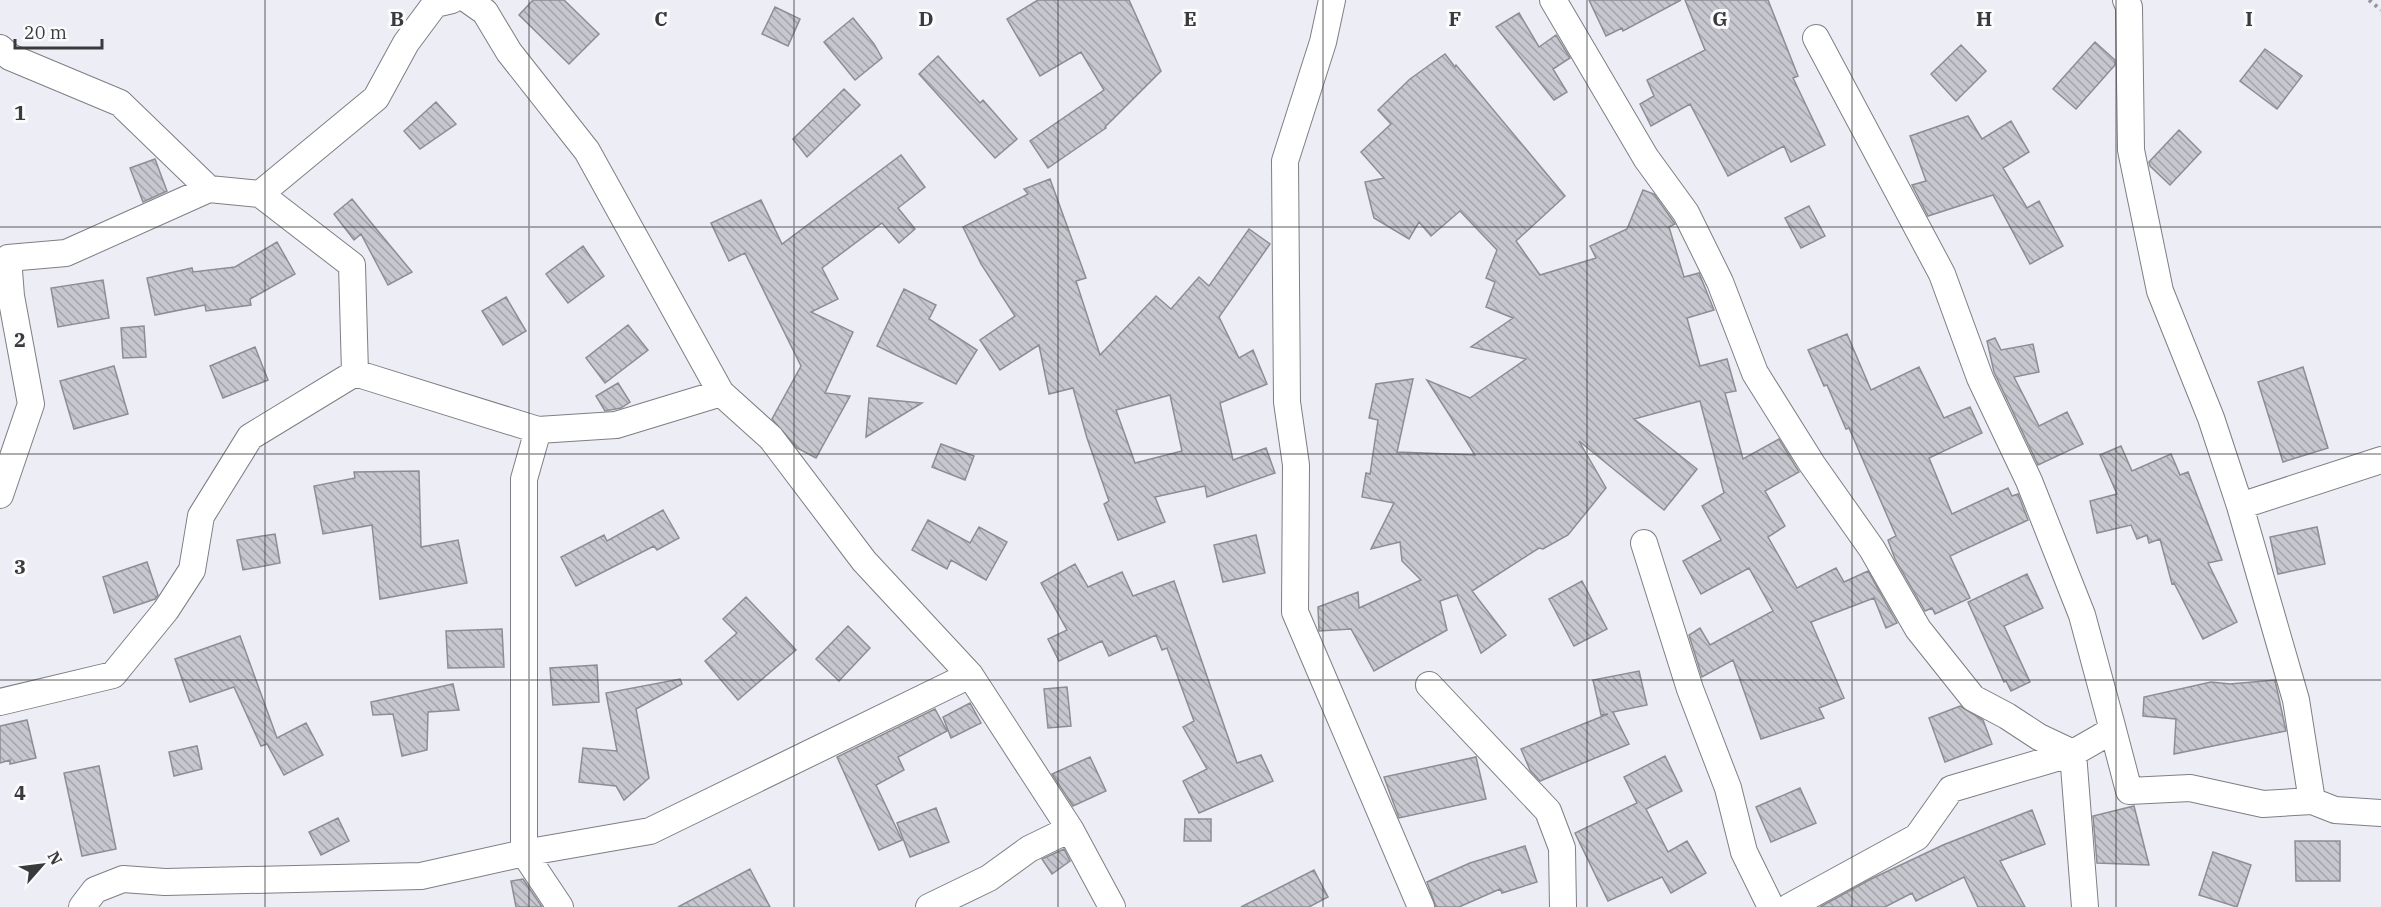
<svg xmlns="http://www.w3.org/2000/svg" width="2381" height="907" font-family="'IBM Plex Serif',serif">
	<style>
		.building { fill: url(#building-back-hatch); stroke: #8d8d94; stroke-width: 1.5; fill-rule: evenodd }
		.lines { fill: none; stroke-linecap: round; stroke-linejoin: round }
		.street-casing { stroke: #7e7e85; stroke-width: 28 }
		.path { stroke: #95959a; stroke-width: 4; stroke-dasharray: 3 4.5; stroke-linecap: butt }
		.street { stroke: #fff; stroke-width: 26 }
		.grid { fill: none; stroke: #3a3a3d; stroke-width: 1.5; stroke-opacity: 0.55 }
		.grid-label { font-size: 20px; text-anchor: middle; font-weight: bold; fill: #3a3a3d; stroke: #fbfbfe; stroke-width: 6; stroke-linejoin: round; paint-order: stroke }
	</style>
	<defs>
		<pattern id="building-back-hatch" width="6" height="6" patternUnits="userSpaceOnUse" patternTransform="scale(1.5)"><rect width="6" height="6" fill="#c7c8cf"/><path d="M-1 5l2 2M0 0l6 6M5-1l2 2" fill="none" stroke="#a3a3a9"/></pattern>
	</defs>
	<rect width="100%" height="100%" fill="#edeef5"/>
	<path class="building" d="M533,0H564L599,34L569,64L519,15Z
		M1038,0H1129L1161,71L1105,127L1106,128L1048,168L1030,141L1104,90L1081,52L1040,76L1007,19Z
		M1589,0H1681L1623,31L1622,28L1606,36Z
		M1685,0H1768L1798,76L1793,78L1825,145L1791,162L1784,146L1728,176L1690,104L1651,126L1640,104L1654,96L1647,80L1705,50Z
		M775,7L800,19L788,46L762,34Z
		M1519,13L1539,47L1556,35L1570,58L1553,69L1567,92L1554,100L1496,27Z
		M853,18L874,44L882,58L855,80L824,42Z
		M2095,42L2115,60V65L2076,109L2053,89Z
		M1961,45L1986,71L1956,101L1931,74Z
		M2265,49L2302,76L2277,109L2240,81Z
		M1445,54L1455,67L1456,65L1565,196L1516,241L1540,275L1596,258L1590,246L1627,229L1643,190L1654,194L1673,221L1675,224L1669,227L1684,277L1699,273L1714,310L1687,318L1700,366L1727,359L1736,391L1725,393L1743,459L1779,439L1799,472L1765,491L1785,526L1768,537L1797,588L1836,568L1844,582L1868,571L1897,623L1886,628L1874,598L1811,622L1844,698L1819,708L1824,718L1761,739L1733,660L1702,677L1689,635L1700,628L1710,645L1773,611L1749,568L1701,594L1683,561L1721,540L1702,506L1724,493L1700,401L1634,419L1697,469L1664,510L1579,441L1606,488L1568,535L1543,549L1539,548L1472,591L1506,635L1481,653L1457,595L1440,601L1447,630L1374,671L1351,629L1319,631L1318,607L1358,592L1359,608L1421,580L1402,561L1400,542L1371,549L1394,503L1362,497L1366,473L1370,474L1378,420L1369,418L1376,384L1413,379L1397,452L1475,455L1427,380L1470,398L1526,359L1471,347L1513,318L1486,307L1495,282L1486,278L1497,250L1460,211L1431,236L1419,222L1409,239L1374,218L1365,182L1384,178L1361,152L1391,124L1378,110L1410,79Z
		M938,56L980,103L983,100L1017,139L995,158L919,74Z
		M844,89L860,105L807,157L793,139Z
		M436,102L456,124L420,149L404,131Z
		M1968,116L1982,139L2011,121L2029,152L2003,168L2027,208L2039,201L2063,246L2030,264L1993,195L1928,216L1912,185L1926,181L1910,136Z
		M2179,130L2201,152L2170,185L2150,166L2149,162Z
		M901,155L925,187L898,208L915,229L899,243L882,223L822,268L838,299L811,312L853,332L825,393L850,396L816,458L797,448L772,419L801,366L745,253L729,261L711,223L761,200L782,244Z
		M155,159L167,191L143,202L130,168Z
		M1050,179L1086,278L1076,281L1100,355L1156,296L1171,309L1199,277L1209,286L1249,229L1270,244L1219,317L1239,358L1253,350L1267,384L1220,403L1233,460L1266,448L1275,473L1207,497L1205,486L1155,497L1165,522L1118,540L1104,504L1109,501L1087,438L1073,388L1049,394L1039,345L1000,370L980,340L1015,316L981,264L963,227L1028,194L1024,189ZM1170,395L1182,451L1135,463L1116,410Z
		M352,199L373,225L412,272L388,285L361,234L354,240L334,214Z
		M1809,206L1825,236L1801,248L1785,218Z
		M277,242L295,274L250,299L251,305L206,311L205,305L155,315L147,278L192,268L193,272L235,267Z
		M583,246L604,276L568,303L546,274Z
		M103,280L109,318L58,327L51,288Z
		M904,289L936,305L929,319L977,350L956,384L877,346Z
		M506,297L526,331L503,345L482,311Z
		M628,325L648,350L605,383L586,358Z
		M144,326L146,357L123,358L121,328Z
		M1847,334L1871,390L1919,367L1944,418L1970,407L1982,433L1929,458L1952,514L2008,488L2012,496L2018,494L2028,520L1950,556L1970,598L1935,614L1932,608L1925,611L1895,559L1888,540L1896,536L1849,428L1846,429L1827,385L1824,386L1808,350Z
		M1995,338L2001,350L2033,344L2039,372L2014,377L2039,426L2067,412L2083,444L2038,465L1994,372L1987,341Z
		M255,347L268,380L223,398L210,366Z
		M114,366L128,414L74,429L60,381Z
		M2303,367L2328,448L2283,462L2258,382Z
		M618,383L630,402L621,408L605,411L596,396Z
		M869,398L922,403L866,437Z
		M941,444L974,456L965,480L932,467Z
		M2121,446L2132,471L2171,454L2180,475L2188,472L2222,560L2208,563L2237,622L2203,639L2174,583L2172,584L2160,539L2149,543L2147,535L2137,539L2131,525L2097,533L2090,501L2117,494L2100,455Z
		M419,471L421,547L458,540L467,583L380,599L372,525L323,534L314,486L355,478L354,472Z
		M663,510L679,538L657,550L654,546L576,586L561,557L604,535L607,541Z
		M928,520L970,543L979,527L1007,542L986,580L951,560L947,569L912,550Z
		M2317,527L2325,564L2278,574L2270,537Z
		M275,534L280,563L243,570L237,540Z
		M1256,535L1265,573L1223,582L1214,545Z
		M147,562L158,595L155,599L114,613L103,577Z
		M1075,564L1088,587L1122,572L1133,596L1174,581L1237,763L1261,755L1273,781L1199,813L1183,781L1207,769L1183,727L1194,721L1167,648L1162,650L1156,635L1109,656L1102,641L1059,661L1048,639L1067,630L1041,583Z
		M2027,574L2043,608L2004,626L2030,682L2011,691L2006,681L2004,682L1968,602Z
		M1582,581L1607,629L1574,646L1549,599Z
		M746,597L796,650L738,700L705,661L737,633L723,619Z
		M848,626L870,648L839,681L816,659Z
		M502,629L504,667L448,668L446,631Z
		M240,636L277,738L306,723L323,755L284,775L267,744L261,746L234,687L190,702L175,659Z
		M597,665L599,702L553,705L550,668Z
		M1639,671L1647,705L1613,712L1629,744L1540,781L1530,770L1521,749L1608,714L1601,715L1593,680Z
		M680,679L682,684L636,709L649,778L624,800L616,786L579,782L583,748L617,751L606,693Z
		M2275,680L2286,731L2174,754L2176,719L2143,716L2144,697L2211,682L2230,684Z
		M453,684L459,710L428,712L427,750L402,756L393,714L373,715L371,702Z
		M1067,687L1071,726L1048,728L1044,689Z
		M970,703L981,723L951,738L943,717Z
		M1960,706L1983,720L1992,744L1945,762L1929,718Z
		M935,709L947,731L898,757L904,770L876,785L902,840L879,850L837,757Z
		M27,720L36,758L10,764V760L0,763V726Z
		M197,746L202,769L174,776L169,752Z
		M1665,756L1682,791L1646,809L1668,852L1687,841L1706,873L1671,893L1662,877L1608,901L1575,833L1637,803L1624,777Z
		M1090,757L1106,791L1073,806L1052,774Z
		M1476,757L1486,799L1399,818L1384,777Z
		M99,766L116,849L82,856L64,773Z
		M1800,788L1816,823L1771,842L1756,807Z
		M2134,806L2149,865L2097,863L2093,816Z
		M936,808L949,842L910,857L897,823Z
		M2032,810L2045,844L2000,861L2025,907H1978L1964,877L1916,901L1912,893L1885,907H1820L1871,879L1943,845Z
		M338,818L349,841L321,855L309,832Z
		M1185,819H1211V841H1184Z
		M2295,841H2340V881H2296Z
		M1525,846L1537,882L1502,893L1500,889L1459,907H1436L1427,882L1470,863Z
		M1064,849L1070,861L1052,874L1042,859Z
		M2213,852L2251,865L2237,907L2199,895Z
		M750,869L770,907H678Z
		M1314,870L1328,897L1309,907H1241Z
		M523,879L542,907H516L511,881Z"/>
	<g class="lines">
		<defs>
			<path id="street" d="M468,0L485,12L509,52L587,151L721,393L771,438L864,561L970,675L1070,829L1112,907
				M1332,0L1323,42L1285,161L1287,402L1296,465L1295,612L1421,907
				M1553,0L1646,158L1686,213L1720,282L1755,373L1812,464L1872,549L1918,629L1973,698L2007,716L2039,737L2073,753
				M2126,0L2129,7L2131,150L2160,291L2211,418L2240,506L2296,700L2312,801
				M1816,38L1942,274L1980,378L2029,481L2082,615L2113,730
				M0,48L10,57L120,103L209,189L260,194L376,98L406,43L435,4L452,0
				M260,194L352,265L355,373
				M0,495L31,404L11,296L8,258L66,253L209,189
				M2240,506L2381,460
				M1644,543L1690,689L1728,788L1744,852L1771,907
				M1429,685L1548,811L1562,848L1563,907
				M0,702L113,675L166,610L192,570L201,516L250,437L355,373L538,430
				M2073,753L2085,907
				M82,907L95,890L123,879L165,882L421,876L524,853L650,831L970,675
				M560,907L524,853V479L538,430L616,425L721,393
				M929,907L989,878L1029,849L1070,829
				M1789,907L1917,837L1951,789L2073,753L2113,730L2129,791L2190,788L2263,804L2312,801L2335,810L2381,813"/>
		</defs>
		<use href="#street" class="street-casing"/>
		<path class="path" d="M2369,0L2381,10"/>
		<use href="#street" class="street"/>
	</g>
	<path class="grid" d="M265,0V907M529,0V907M794,0V907M1058,0V907M1323,0V907M1587,0V907M1852,0V907M2116,0V907M0,227H2381M0,454H2381M0,680H2381"/>
	<g class="grid-label">
		<text x="397" y="26">B</text>
		<text x="661" y="26">C</text>
		<text x="926" y="26">D</text>
		<text x="1190" y="26">E</text>
		<text x="1455" y="26">F</text>
		<text x="1720" y="26">G</text>
		<text x="1984" y="26">H</text>
		<text x="2249" y="26">I</text>
		<text x="20" y="120">1</text>
		<text x="20" y="347">2</text>
		<text x="20" y="574">3</text>
		<text x="20" y="800">4</text>
	</g>
	<g transform="translate(42 865) rotate(62)" stroke="#fbfbfe" stroke-width="4.5" paint-order="stroke">
	<path d="M0-4.5L10 22L0 15L-10 22Z" fill="#3a3a3d"/>
	<text y="-9" font-size="16" font-weight="bold" text-anchor="middle" fill="#3a3a3d">N</text>
	</g>
	<path d="M15 39v9h87v-9" fill="none" stroke="#3a3a3d" stroke-width="3"/>
	<text x="24" y="39" font-size="18" fill="#3a3a3d" stroke="#fbfbfe" stroke-width="4.5" paint-order="stroke">20 m</text>
</svg>
